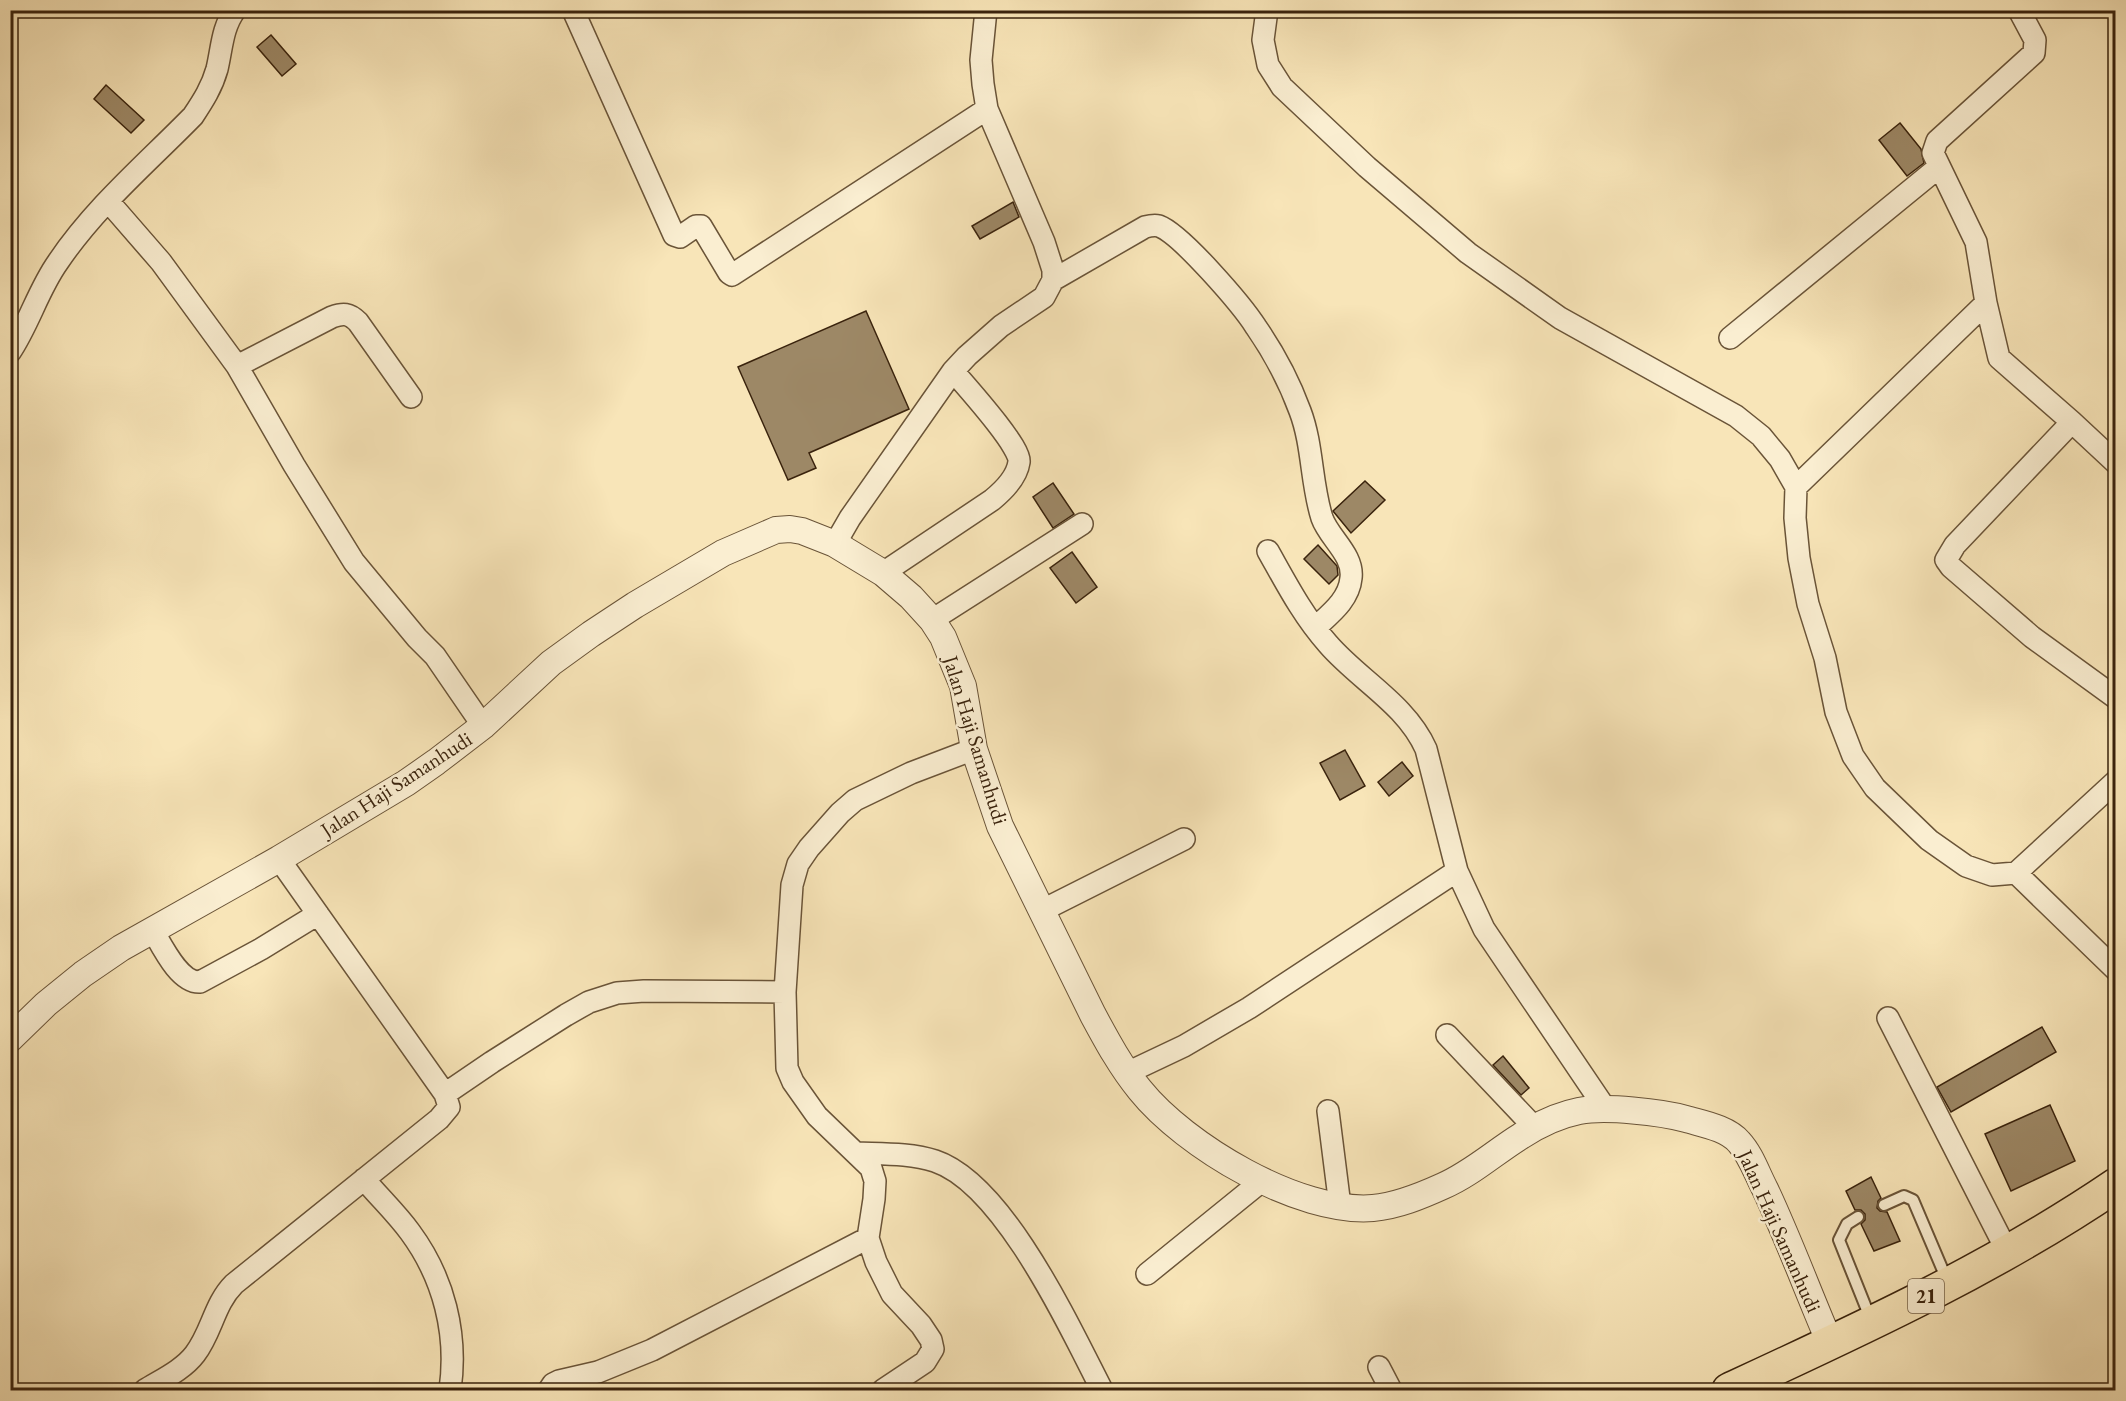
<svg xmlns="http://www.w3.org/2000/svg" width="2126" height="1401" font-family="'EB Garamond',serif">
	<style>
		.building { fill: #9d8866; stroke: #3a230d; stroke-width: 1.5 }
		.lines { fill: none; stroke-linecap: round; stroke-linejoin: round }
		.service-casing { stroke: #6a5438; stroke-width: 14 }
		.minor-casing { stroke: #6a5438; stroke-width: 24 }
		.tertiary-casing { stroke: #6a5438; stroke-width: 28 }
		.trunk-casing { stroke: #3a230d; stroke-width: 36 }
		.service { stroke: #faeed1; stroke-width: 10 }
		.minor { stroke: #faeed1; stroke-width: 21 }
		.tertiary { stroke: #faeed1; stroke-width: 26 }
		.trunk { stroke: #f8e5b8; stroke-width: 33 }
		.labels { text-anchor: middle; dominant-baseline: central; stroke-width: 5; stroke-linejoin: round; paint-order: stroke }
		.shield { fill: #faeed1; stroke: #746048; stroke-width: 1.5 }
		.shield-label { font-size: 20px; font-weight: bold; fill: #3a230d }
		.street-label { font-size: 21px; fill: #3a230d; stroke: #faeed1 }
	</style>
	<rect width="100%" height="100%" fill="#f8e5b8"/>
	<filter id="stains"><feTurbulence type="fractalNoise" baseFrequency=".00333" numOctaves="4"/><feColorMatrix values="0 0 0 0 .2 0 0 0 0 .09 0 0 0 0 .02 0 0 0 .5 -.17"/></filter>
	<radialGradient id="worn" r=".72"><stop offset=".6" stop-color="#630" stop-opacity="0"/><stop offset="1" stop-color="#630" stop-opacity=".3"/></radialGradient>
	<path class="building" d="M271,35L296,64L282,76L257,47Z
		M106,85L144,120L131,133L94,99Z
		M1900,123L1921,149L1924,163L1907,176L1879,140Z
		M1013,202L1019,217L980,239L972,226Z
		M866,311L909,409L809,453L816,468L788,480L738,367Z
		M1365,481L1385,500L1351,533L1333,511Z
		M1053,483L1074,514L1053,528L1033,497Z
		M1318,545L1337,566L1338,575L1329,584L1304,559Z
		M1072,552L1097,587L1076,603L1050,568Z
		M1345,750L1365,786L1340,800L1320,763Z
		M1402,762L1413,776L1389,796L1378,782Z
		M2042,1027L2056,1052L1951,1112L1937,1087Z
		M1503,1056L1529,1088L1521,1095L1493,1065Z
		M2050,1105L2075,1161L2011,1191L1985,1134Z
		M1871,1177L1881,1198L1878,1201L1877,1208L1880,1211L1887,1212L1900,1241L1874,1251L1861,1224L1865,1220V1214L1861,1210H1855L1846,1191Z"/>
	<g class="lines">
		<defs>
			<path id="service" d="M1884,1205L1904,1196L1913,1200L1947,1280
				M1858,1217L1847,1224L1839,1240L1871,1320"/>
			<path id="minor" d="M573,10L674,235L680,237L696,226H701L729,273L732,275L987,109
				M1267,10L1263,40L1268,65L1282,87L1367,167L1468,253L1560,318L1736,416L1761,436L1780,459L1796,487L1795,518L1799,558L1808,604L1825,658L1836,712L1853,756L1875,788L1929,840L1966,866L1992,875L2016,873L2116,970
				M2019,10L2035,40L2034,53L1937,141L1933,153L1976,242L1986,303L1999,358L2072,422L2116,463
				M108,201L161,262L237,366L294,465L354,562L417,638L435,656L483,726
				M1053,280L1145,227C1149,226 1154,225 1159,226C1181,234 1242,305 1256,327C1274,353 1289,381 1300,411C1313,445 1311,484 1322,518C1329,538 1354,555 1351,578C1349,600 1330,614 1315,628
				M1730,338L1939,167
				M10,352C29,324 38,290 58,262C95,207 147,163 193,116C203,101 212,87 217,69C222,48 222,28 235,10
				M237,366L332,317C343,313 349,313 358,322L411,397
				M2072,422L1955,545L1946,560L1951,567L2032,637L2116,698
				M1796,487L1986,303
				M835,544L850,518L953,371L967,356L1001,326L1044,297L1053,280V270L1044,242L987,109L983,84L981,60L986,10
				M1268,551C1286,583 1303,616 1328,644C1359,680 1406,704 1426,749L1457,871L1484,929L1607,1111
				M883,573L992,500C1003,491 1017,477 1019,462C1022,448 965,385 953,371
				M932,620L1082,524
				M2016,873L2116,781
				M1043,910L1184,839
				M152,929C162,946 179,983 200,982L261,949L318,914
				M1888,1018L2008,1253
				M1447,1035L1535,1128
				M1127,1073L1184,1046L1249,1008L1457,871
				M445,1094L492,1062L566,1015L589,1002L617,993L644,991L785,992
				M1328,1111L1340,1206
				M857,1153C882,1154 911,1153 935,1161C1004,1184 1070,1328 1102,1390
				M364,1179C379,1197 396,1213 410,1232C444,1278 458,1334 450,1390
				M1147,1274L1263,1180
				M1379,1367L1391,1390
				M145,1390C161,1380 183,1370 195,1354C212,1332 214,1304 234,1284L439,1119L449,1107L445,1094L279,859
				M549,1390L553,1384L559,1381L598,1372L652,1350L868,1238
				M883,1390L925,1362L933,1349L931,1340L921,1325L892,1294L876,1262L868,1238L874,1199L875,1181L871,1168L817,1116L793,1082L787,1068L785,992L792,885L798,864L809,848L840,813L855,800L911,773L974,749"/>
			<path id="tertiary" d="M10,1039L46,1004L83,974L121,948L279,859L406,783L436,762L483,726L551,663L591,634L635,605L723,553L776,530L790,529L802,531L835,544L883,573L911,597L932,620L943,637L963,686L974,749L1000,826L1093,1015C1107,1041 1121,1067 1140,1090C1185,1146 1299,1214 1373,1208C1397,1206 1421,1196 1443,1186C1471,1174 1495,1152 1521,1136C1538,1125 1559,1115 1579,1111C1605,1106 1661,1112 1686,1119C1703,1124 1727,1128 1739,1142C1751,1155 1757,1174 1765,1189C1789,1240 1808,1292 1830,1343"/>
			<path id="trunk" d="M1729,1390C1861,1329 1994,1268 2116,1185"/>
		</defs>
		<use href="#service" class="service-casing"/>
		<use href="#minor" class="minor-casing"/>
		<use href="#tertiary" class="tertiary-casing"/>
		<use href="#trunk" class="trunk-casing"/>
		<use href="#service" class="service"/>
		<use href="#minor" class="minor"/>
		<use href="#tertiary" class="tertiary"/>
		<use href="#trunk" class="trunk"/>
	</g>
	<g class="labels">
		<rect class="shield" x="1908" y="1279" width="36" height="34" rx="4.5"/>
		<g class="shield-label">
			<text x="1926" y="1296">21</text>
		</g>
		<g class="street-label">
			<text transform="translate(976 740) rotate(73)">Jalan Haji Samanhudi</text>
			<text transform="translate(396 784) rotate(-33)">Jalan Haji Samanhudi</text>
			<text transform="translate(1780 1231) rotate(66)">Jalan Haji Samanhudi</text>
		</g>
	</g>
	<rect width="2126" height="1401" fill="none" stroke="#f8e5b8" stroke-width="36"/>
	<rect x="12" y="12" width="2102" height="1377" fill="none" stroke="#3a230d" stroke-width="3"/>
	<rect x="18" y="18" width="2090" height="1365" fill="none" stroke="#3a230d" stroke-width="1.5"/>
	<rect width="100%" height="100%" filter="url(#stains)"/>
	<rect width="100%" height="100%" fill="url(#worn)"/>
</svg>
